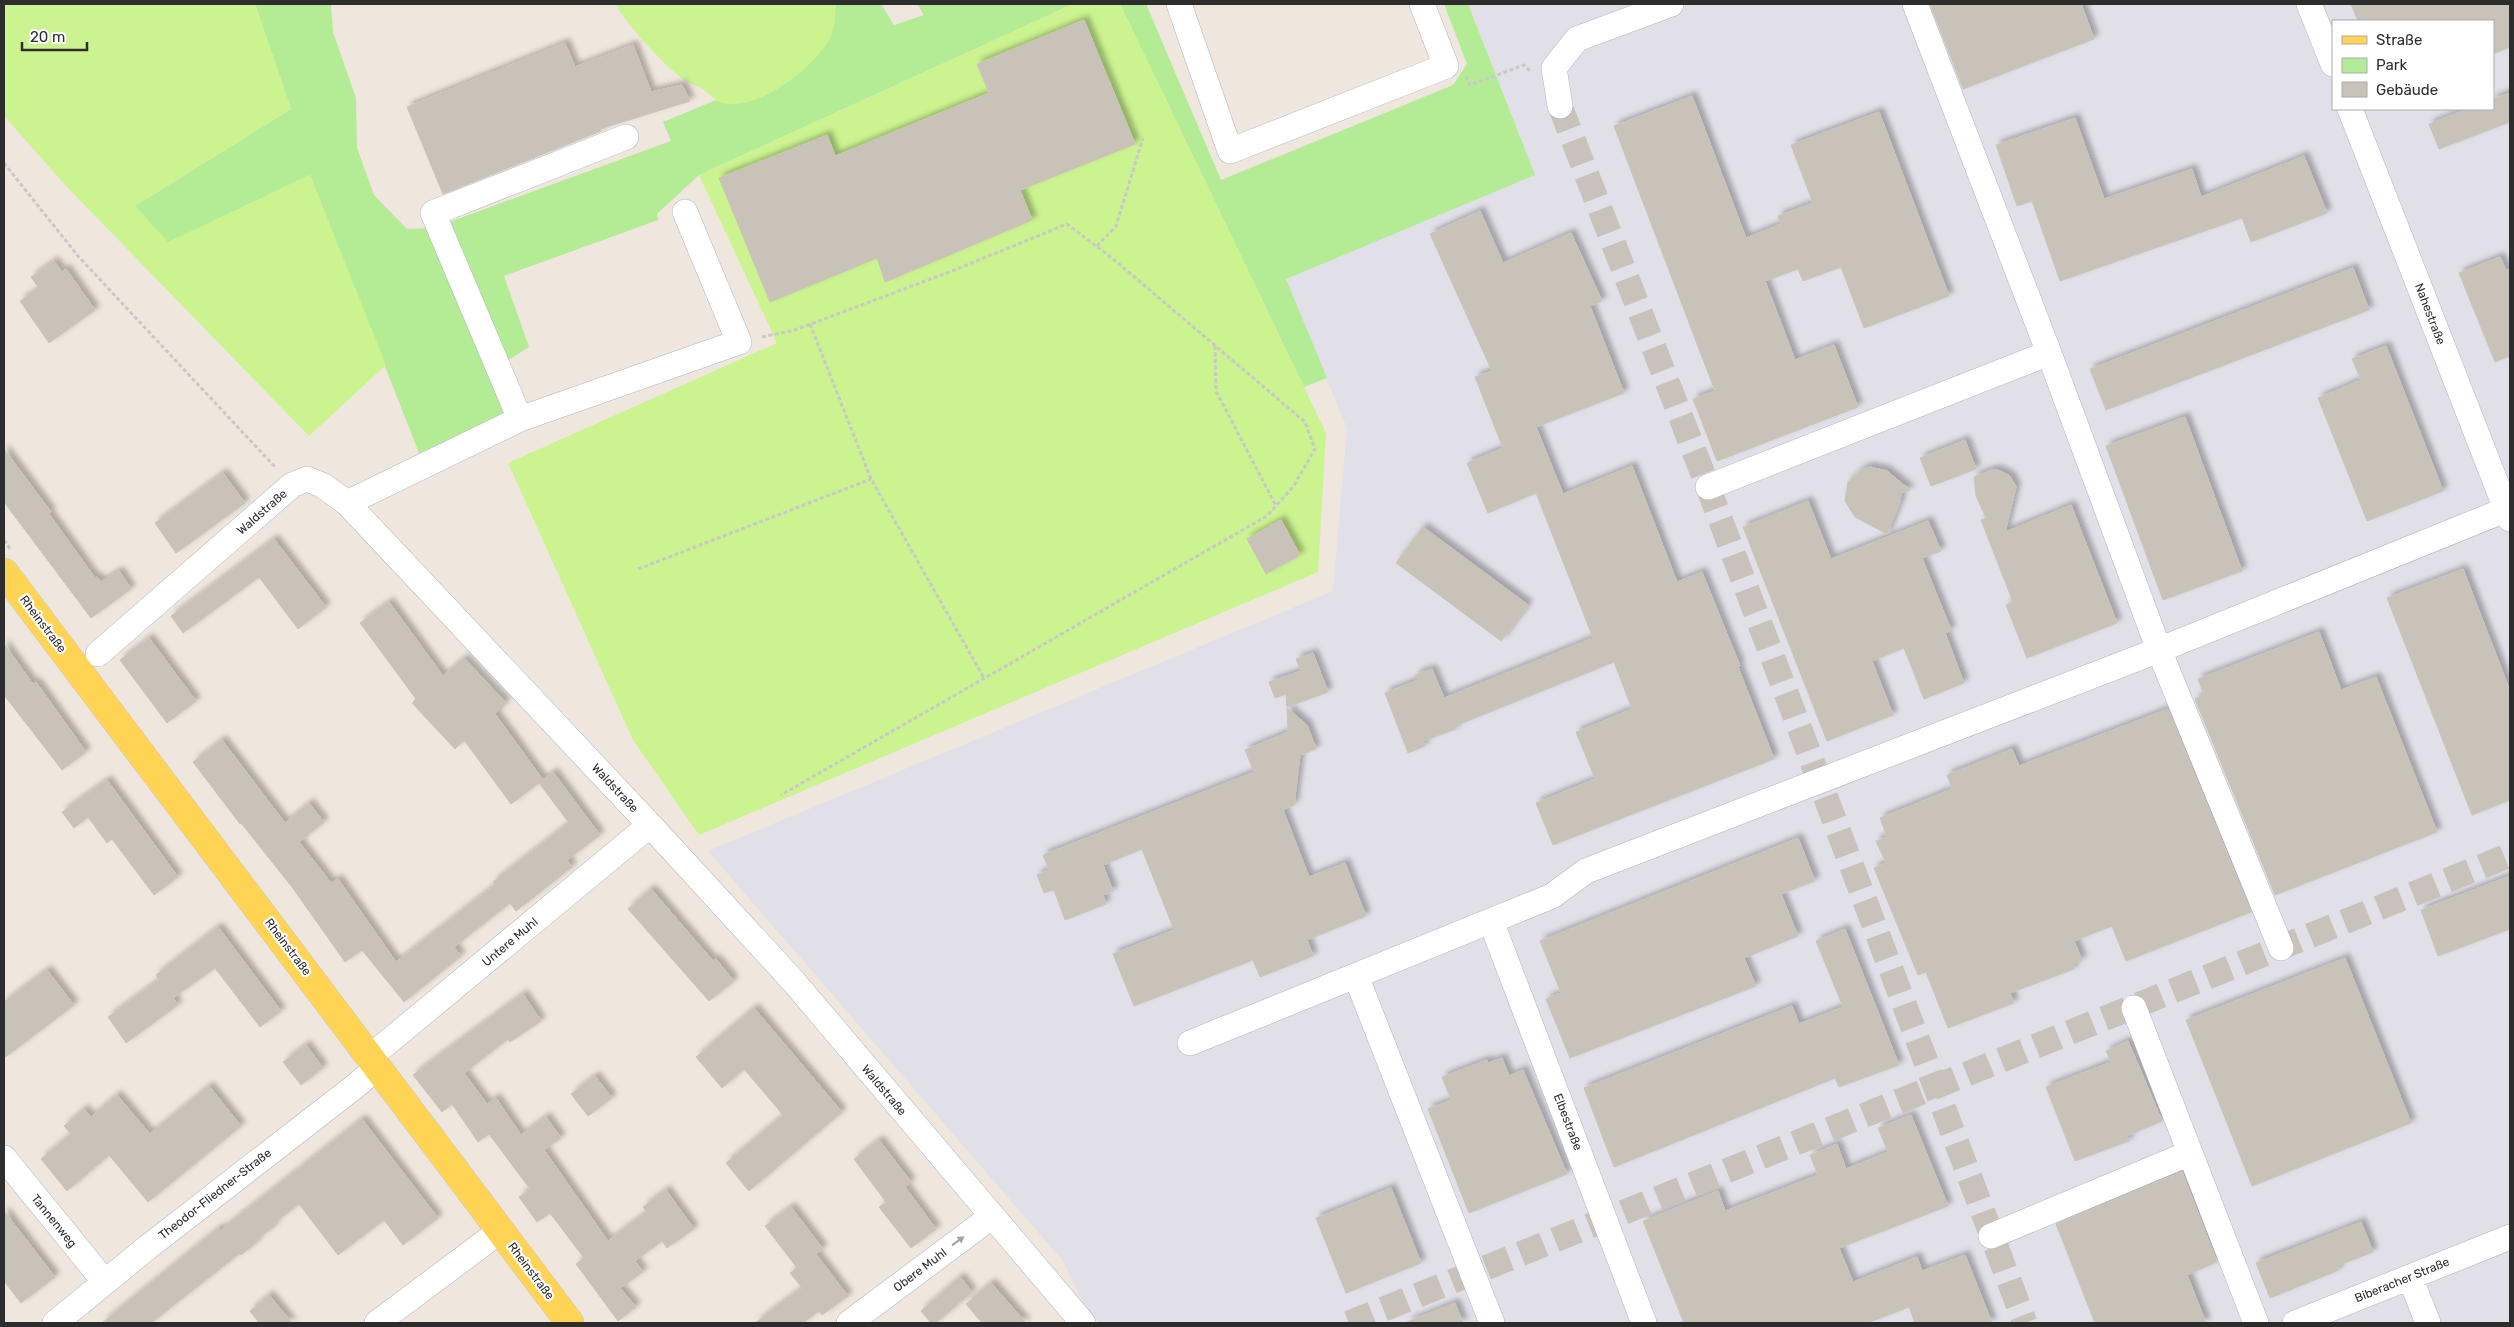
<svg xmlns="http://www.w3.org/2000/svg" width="2514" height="1327" font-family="Rubik,sans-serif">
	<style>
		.industrial { fill: #e1dfe7; fill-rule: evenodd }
		.green { fill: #b4eb95 }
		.pitch { fill: #cbf390 }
		.building { fill: #c8c2b9; stroke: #cbc4b7; filter: url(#shadow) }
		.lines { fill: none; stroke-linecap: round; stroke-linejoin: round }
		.minor-tunnel { stroke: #c8c2bb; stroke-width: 25; stroke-dasharray: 25 12; stroke-linecap: butt }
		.minor-casing { stroke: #b2b5c1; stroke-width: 26 }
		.major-casing { stroke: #c8c8c8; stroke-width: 29 }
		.path { stroke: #c8c8c8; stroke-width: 3; stroke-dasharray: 4 2.5; stroke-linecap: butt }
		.minor { stroke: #fff; stroke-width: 25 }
		.major { stroke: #ffd354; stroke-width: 28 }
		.oneway { fill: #a0a0a0 }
		.labels { text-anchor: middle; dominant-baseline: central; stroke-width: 4.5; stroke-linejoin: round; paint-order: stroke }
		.street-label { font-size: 12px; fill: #2d2d2d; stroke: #fff }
	</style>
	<defs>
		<filter id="shadow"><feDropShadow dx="4.5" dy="-4.5" stdDeviation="2.5" flood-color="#0004"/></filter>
	</defs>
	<rect width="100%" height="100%" fill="#efe7de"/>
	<path class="industrial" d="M1468,4H2510V1323H1100L1087,1311L1063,1261L708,851L1333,591L1347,428L1285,279L1534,175ZM2333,21H2493V109H2333Z"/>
	<path class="green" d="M255,4H331L333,32L356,98L357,148L374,195L407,229L433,228L671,141L663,122L716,100L725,103L836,4H881L894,25L924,15L917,4H1073L699,175L657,214L658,220L504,276L529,347L507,361L524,409L419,453L310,175L168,243L135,206L291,109Z
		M1120,4H1146L1221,180L1453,85L1467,64L1444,4H1468L1535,175L1286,279L1327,378L1304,387Z"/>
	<path class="pitch" d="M4,4H255L291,109L135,206L168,242L310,175L386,365L309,436L66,186L4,116Z
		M615,4H836V6C835,15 835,28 831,36C817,66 758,112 723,103C714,100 709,93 701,88C697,86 692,84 687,82C665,67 629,27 615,4Z
		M1073,4H1120L1326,433L1318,572L699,835L633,740L508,463L777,343L699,175Z"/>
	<path class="building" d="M1930,4H2081L2094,39L1963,89Z
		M2351,4H2510V47L2493,54V21H2358Z
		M1084,20L1135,144L1020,190L1032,220L885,282L877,258L770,302L719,178L827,135L835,156L989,93L977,64Z
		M565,43L575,67L633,45L651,92L682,85L690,101L600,129L601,131L443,194L407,107Z
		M2510,93V122L2439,149L2429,124L2468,109H2493V99Z
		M1692,96L1746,238L1781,224L1778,216L1813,203L1791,145L1879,112L1949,296L1864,328L1841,267L1803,281L1798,269L1765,281L1795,360L1834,345L1858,407L1717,461L1693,399L1715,391L1614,126Z
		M2075,118L2104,199L2192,169L2201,197L2304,156L2327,213L2251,242L2242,218L2060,281L2032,201L2017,206L1996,145Z
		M1480,211L1503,263L1571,233L1602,301L1590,306L1624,393L1536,427L1563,494L1632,466L1677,582L1702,572L1740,666L1738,667L1774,759L1553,845L1536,803L1595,779L1576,732L1632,709L1614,662L1455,726L1456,729L1423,741L1425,746L1408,753L1385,693L1418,680L1415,675L1432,669L1444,698L1593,638L1536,493L1488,513L1467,463L1503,448L1475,377L1492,371L1430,234Z
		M2500,257L2506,270L2510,269V356L2495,362L2459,273Z
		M54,261L62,272L66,269L95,310L49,343L20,301L39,288L31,277Z
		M2353,268L2369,310L2106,410L2090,369Z
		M2386,346L2443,491L2367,521L2318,398L2361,380L2352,359Z
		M2185,417L2242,571L2163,600L2106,446Z
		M1965,440L1976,469L1931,486L1920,458Z
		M4,449L51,512L49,514L95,578L97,577L101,582L119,571L131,589L91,618L4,502Z
		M1870,467L1887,471L1910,490L1901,493L1900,502L1887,534L1855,517L1845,501L1848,482L1861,470Z
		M1992,470H1998L2010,476L2016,487L2005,532L2071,505L2117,623L2027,658L2006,605L2013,602L1981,520L1986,518L1976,496L1974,477Z
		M223,473L245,503L176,553L155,523Z
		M1808,501L1831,559L1928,521L1941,551L1922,558L1951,630L1945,633L1964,683L1924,699L1904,648L1872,661L1893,715L1827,741L1743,527Z
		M1281,520L1300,555L1266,574L1247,539Z
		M1423,527L1528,605L1501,641L1396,563Z
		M274,539L326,607L298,629L259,577L183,633L171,616Z
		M2463,569L2510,691V800L2472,815L2387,598Z
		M389,602L443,676L464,658L506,703L495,714L543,780L511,804L464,740L455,749L412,703L416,699L360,623Z
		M2319,632L2341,690L2376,677L2437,832L2275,895L2195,699L2204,695L2198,679Z
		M149,638L196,701L167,723L120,660Z
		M4,644L33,684L36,682L86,752L62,770L4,695Z
		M1313,653L1328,692L1287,707L1286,694L1275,698L1269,682L1301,671L1296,659Z
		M1287,708L1307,725L1316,749L1300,755L1294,805L1283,810L1309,877L1345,863L1366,916L1307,940L1313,956L1260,977L1253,960L1134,1006L1113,954L1174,930L1142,849L1103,865L1113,891L1103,895L1106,904L1065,920L1054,890L1044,893L1037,875L1049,870L1043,855L1254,772L1245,750L1288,732Z
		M2168,709L2251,912L2126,961L2112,926L2074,941L2082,960L2073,964L2074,969L2010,993L2014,1003L1948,1028L1926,972L1918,975L1874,868L1886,863L1876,841L1887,837L1880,818L1952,789L1947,775L2012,749L2019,766Z
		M222,740L285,823L309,803L324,822L299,842L331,883L338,879L396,962L495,885L493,882L569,823L539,783L553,772L600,835L567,860L572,867L516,911L510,903L454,947L461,956L404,1002L362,950L345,962L292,887L241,823L240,824L193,762Z
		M107,780L178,877L154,895L112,839L107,843L88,817L74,828L62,812Z
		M1798,838L1815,881L1781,894L1798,936L1744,958L1756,986L1570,1058L1546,999L1561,993L1540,941Z
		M2510,876V929L2438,956L2421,910Z
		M651,889L713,961L716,959L734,981L709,1001L628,909Z
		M218,927L281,1011L260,1027L215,968L173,998L178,1005L126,1043L108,1017L159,980L156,975Z
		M1845,929L1899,1065L1839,1087L1835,1078L1614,1167L1584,1088L1792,1006L1799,1024L1843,1007L1816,941Z
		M2345,958L2411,1123L2252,1186L2186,1020Z
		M47,970L74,1005L4,1058V1002Z
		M523,994L541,1021L510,1042L508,1039L464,1073L487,1104L496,1098L521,1135L546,1117L561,1138L544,1150L608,1241L647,1212L643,1207L666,1190L694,1229L667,1248L662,1241L635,1261L643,1272L620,1288L636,1307L618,1321L576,1264L584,1258L550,1213L537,1222L519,1197L530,1189L489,1134L478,1142L452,1104L442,1112L413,1075Z
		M754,1008L842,1112L749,1191L726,1163L783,1115L744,1069L722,1088L696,1057Z
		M2128,1041L2162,1121L2127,1136L2129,1141L2075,1161L2046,1087L2111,1062L2106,1051Z
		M306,1045L323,1068L301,1085L283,1062Z
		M1502,1058L1509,1076L1523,1070L1567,1174L1469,1213L1428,1109L1451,1100L1442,1077L1487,1060L1488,1063Z
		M595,1076L612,1098L588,1116L571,1094Z
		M209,1086L241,1126L148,1202L109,1155L67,1191L41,1159L71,1134L64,1126L84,1109L91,1117L117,1095L150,1134Z
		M1911,1115L1948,1206L1839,1248L1853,1282L1917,1257L1922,1271L1965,1255L1992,1323H1915L1909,1307L1867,1323H1684L1643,1221L1718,1191L1725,1211L1818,1175L1810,1155L1837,1144L1846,1169L1888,1152L1878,1128Z
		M362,1119L438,1218L403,1245L384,1220L338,1255L299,1204L273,1224L275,1226L256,1240L258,1241L241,1255L240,1253L151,1323H102L219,1228L221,1230Z
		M879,1140L911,1182L905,1187L936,1229L911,1248L879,1207L886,1202L854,1159Z
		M2182,1172L2217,1262L2187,1275L2206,1323H2095L2056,1224Z
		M1391,1188L1421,1263L1346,1293L1316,1218Z
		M791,1207L823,1249L816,1254L848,1296L822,1315L819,1311L803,1323H755L802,1288L790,1273L797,1268L765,1226Z
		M4,1211L55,1277L21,1303L4,1281Z
		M2361,1222L2373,1252L2337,1266L2339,1270L2270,1298L2256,1263Z
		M960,1277L972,1292L936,1323H931L921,1311Z
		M991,1283L1026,1323H982L966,1304Z
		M269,1295L292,1323H259L250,1311Z
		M1455,1303L1463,1323H1408L1407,1322Z"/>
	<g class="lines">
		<path class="minor-tunnel" d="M1560,106L1708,487L2025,1323
			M1349,1323L2510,855"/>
		<defs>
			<path id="minor" d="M1179,4L1230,151L1446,66L1422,4
				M1915,4L2049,353L2159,650L2281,948
				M2309,4L2333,64
				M1560,106L1554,68L1577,39L1671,4
				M2350,109L2510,519
				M520,419L433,213L626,137
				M1708,487L2049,353
				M347,503L520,419L739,342L685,212
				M98,654L292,485L307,479L322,485L347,503L650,825L794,982L1083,1323
				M1491,921L1644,1323
				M1356,976L1492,1323
				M2134,1008L2256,1323
				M1190,1043L1552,896L1586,871L2159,650L2510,508
				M370,1057L650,825
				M4,1158L105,1282
				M1991,1236L2190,1153
				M2410,1277L2428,1323
				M55,1323L148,1247L358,1084L377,1067
				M377,1323L500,1231
				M849,1323L991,1217
				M2295,1323L2510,1237"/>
			<path id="major" d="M4,572L570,1323"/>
		</defs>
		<use href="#minor" class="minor-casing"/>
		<use href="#major" class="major-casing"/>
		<path class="path" d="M1466,76L1470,85L1524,65L1531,72
			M4,163L78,256L276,468
			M1097,246L1116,226L1143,138
			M810,324L871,479L984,678
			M762,337L795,330L952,271L1067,224L1112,258L1305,422L1315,449L1293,487L1267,516L781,795
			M1215,346L1216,391L1276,506
			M4,540L11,550
			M638,569L871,479"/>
		<use href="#minor" class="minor"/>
		<use href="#major" class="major"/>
	</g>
	<defs><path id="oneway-solid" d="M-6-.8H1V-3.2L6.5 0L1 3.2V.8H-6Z" transform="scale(1.25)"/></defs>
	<use class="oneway" href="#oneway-solid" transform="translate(958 1241) rotate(-36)"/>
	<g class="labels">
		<g class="street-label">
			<text transform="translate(2430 314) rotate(69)">Nahestraße</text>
			<text transform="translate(262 512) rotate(-41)">Waldstraße</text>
			<text transform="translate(43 624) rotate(53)">Rheinstraße</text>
			<text transform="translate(615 788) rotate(47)">Waldstraße</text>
			<text transform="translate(510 942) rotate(-40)">Untere Muhl</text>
			<text transform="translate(288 947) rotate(53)">Rheinstraße</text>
			<text transform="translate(884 1090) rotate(50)">Waldstraße</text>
			<text transform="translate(1568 1122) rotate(69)">Elbestraße</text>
			<text transform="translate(215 1194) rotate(-38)">Theodor-Fliedner-Straße</text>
			<text transform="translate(54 1221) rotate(51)">Tannenweg</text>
			<text transform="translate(920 1270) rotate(-37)">Obere Muhl</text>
			<text transform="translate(531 1271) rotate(53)">Rheinstraße</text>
			<text transform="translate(2402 1280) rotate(-22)">Biberacher Straße</text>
		</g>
	</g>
	<rect width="2514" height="1327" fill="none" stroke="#2d2d2d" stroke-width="10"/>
	<rect x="2332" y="20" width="162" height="90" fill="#ffffff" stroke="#ababab"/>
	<rect x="2342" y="36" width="25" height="8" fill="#ffd354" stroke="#ababab"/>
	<text x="2376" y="45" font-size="15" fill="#2d2d2d">Straße</text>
	<rect x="2342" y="58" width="25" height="15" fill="#b4eb95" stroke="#ababab"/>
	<text x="2376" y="70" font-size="15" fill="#2d2d2d">Park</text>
	<rect x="2342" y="82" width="25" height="15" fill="#c8c2b9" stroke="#ababab"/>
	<text x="2376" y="95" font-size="15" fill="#2d2d2d">Gebäude</text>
	<path d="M22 42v8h65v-8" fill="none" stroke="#2d2d2d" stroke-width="2.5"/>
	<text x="30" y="42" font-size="15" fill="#2d2d2d" stroke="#ffffff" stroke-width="4" paint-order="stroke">20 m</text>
</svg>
